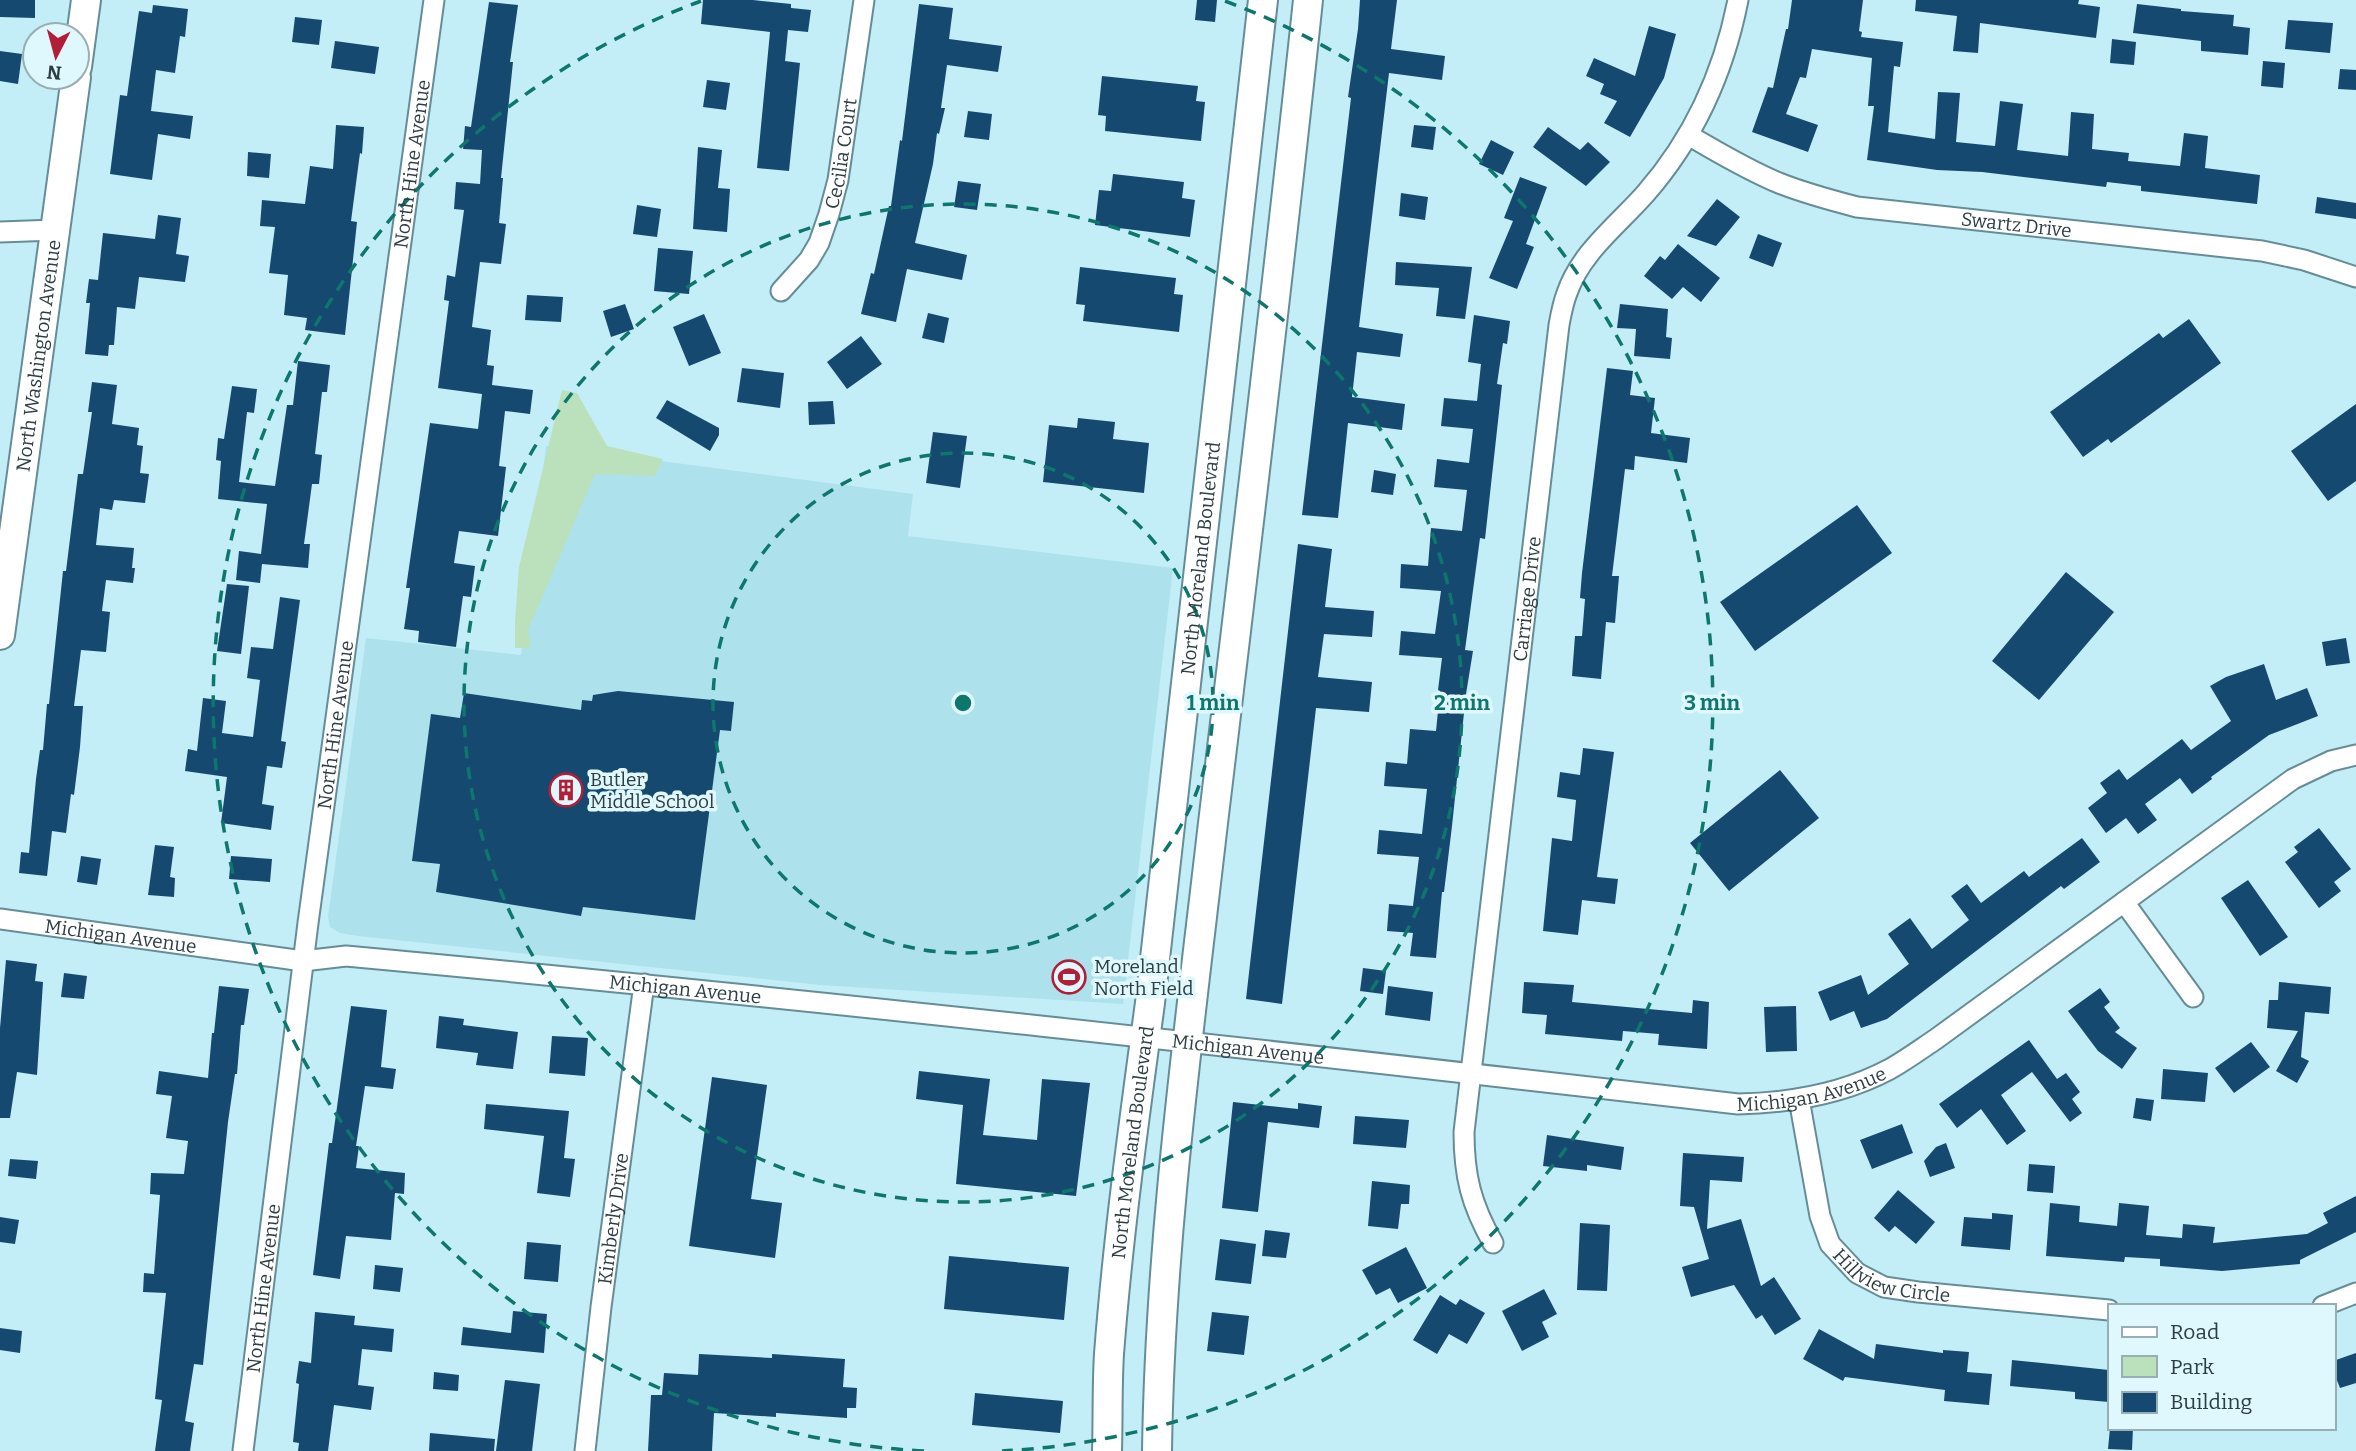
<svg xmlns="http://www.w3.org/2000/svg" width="2356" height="1451" font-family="Bitter,serif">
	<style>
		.built { fill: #ade2ed }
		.green { fill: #bbe0bc }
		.building { fill: #154970 }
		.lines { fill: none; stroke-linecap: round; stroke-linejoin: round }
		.street-casing { stroke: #668d96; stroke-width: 23 }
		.secondary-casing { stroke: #668d96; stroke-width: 32 }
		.street { stroke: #fff; stroke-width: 19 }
		.secondary { stroke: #fff; stroke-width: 28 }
		.ring { fill: none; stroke: #0f766e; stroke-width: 3.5; stroke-dasharray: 12 9 }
		.labels { text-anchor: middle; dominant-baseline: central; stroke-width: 7; stroke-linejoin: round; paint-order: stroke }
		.street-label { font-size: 19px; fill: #2d3e42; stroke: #dff8fd }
		.poi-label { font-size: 19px; fill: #2d3e42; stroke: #dff8fd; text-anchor: start }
		.centre { fill: #0f766e; stroke: #dff8fd; stroke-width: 3.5 }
		.ring-label { font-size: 21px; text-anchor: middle; font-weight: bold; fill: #0f766e; stroke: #dff8fd; stroke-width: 7; stroke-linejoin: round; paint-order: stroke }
	</style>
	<rect width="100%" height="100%" fill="#c3eef7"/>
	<path class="built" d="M546,446L913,494L908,536L1173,568L1123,1004L820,985L358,936L340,933L330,927L328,917L366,638L521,655Z"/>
	<path class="green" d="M562,390L577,393L607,446L663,459L655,476L595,474L528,630L531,648H515V621L519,567Z"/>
	<path class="building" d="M0,0H35V18L0,17Z
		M703,0H753L791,4V8L811,10L808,32L788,30L785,61L800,63L789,171L757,168L770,32L701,24Z
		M1197,0H1217L1215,22L1195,20Z
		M1360,0H1397L1391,49L1445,56L1442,80L1389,73L1359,327L1403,334L1400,357L1357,352L1352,397L1405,404L1402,430L1348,423L1338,518L1302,515L1351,98L1348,97L1358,29Z
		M1792,0H1863L1859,31L1862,32L1861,37L1903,42L1900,67L1894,66L1888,132L1935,139L1938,92L1960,93L1956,142L1995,146L2000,101L2023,104L2017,150L2068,156L2071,112L2094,114L2092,149L2129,153L2128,161L2180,166L2184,133L2208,136L2205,168L2260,175L2257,204L2141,191V186L2107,182L2106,187L1982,172L1937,170L1867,160L1874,106H1868L1872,58L1812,49L1806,78L1800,77L1786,114L1818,125L1808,152L1752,132L1768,87L1773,88L1786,29H1788Z
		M1916,0H2079L2078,4L2100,7L2096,38L1980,23L1978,53L1953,51L1957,16L1915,11Z
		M489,2L518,5L510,62H513L501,178H503L499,223L506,224L501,264L480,262L472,327L491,330L487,365L494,366L492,385L533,390L530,414L505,411L499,466L506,467L498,536L459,531L454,563L475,566L471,597L463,596L456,647L418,642L419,631L404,629L410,588H406L430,423L478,429L482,394L438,388L449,301L444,300L447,275L455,277L464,210L454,209L456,182L480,184L482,150L463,149L465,126L471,127Z
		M919,4L953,8L949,39L1002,46L998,72L947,65L941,108H945L939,134L937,133L933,164L915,243L967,255L962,280L907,269L896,322L861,314L871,273L874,274L889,206H891L900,140L902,141Z
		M2137,4L2181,9V11L2234,15L2233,26L2250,28L2248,55L2201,51V41L2133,33Z
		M153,5L188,9L185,37L180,36L175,73L156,70L151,111L193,116L190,139L158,134L152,180L110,174L120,95L127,96L139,11L152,13Z
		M295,17L322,20L319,45L292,42Z
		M2288,20L2333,23L2330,53L2285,49Z
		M1649,26L1676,34L1664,78L1630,137L1604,123L1617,101L1600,94L1604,84L1586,76L1594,58L1635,76Z
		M2112,39L2136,42L2134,65L2110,63Z
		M335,41L379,47L375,74L331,68Z
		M0,51L22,54L18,84L0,81Z
		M2263,61L2285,63L2283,88L2261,86Z
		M2340,69L2356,70V90L2338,89Z
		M1102,76L1198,86L1196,101L1205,102L1201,141L1105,131L1106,116L1098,115Z
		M707,80L730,83L726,110L703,107Z
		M968,111L992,114L989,140L964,137Z
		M336,125L364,127L362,154L360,153L351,221L357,222L345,335L305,330L307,318L284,315L288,275L269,273L275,227L260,226L262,200L305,204L310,166L333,169Z
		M1414,125L1436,127L1433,150L1411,147Z
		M1548,127L1580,150L1588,142L1610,162L1586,186L1533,147Z
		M1491,140L1514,152L1503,175L1479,164Z
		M698,147L722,150L718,188L730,189L727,232L693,229Z
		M248,152L271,154L269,178L247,176Z
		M1113,174L1184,182L1182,198L1195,200L1190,237L1095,225L1099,190L1111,191Z
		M1520,177L1547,187L1526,244L1534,247L1517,289L1489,278L1513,221L1504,218Z
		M958,181L981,184L977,210L954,207Z
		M1401,193L1428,197L1425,220L1399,216Z
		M2317,197L2356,203V219L2315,213Z
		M1717,199L1740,217L1727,233L1716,246L1687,236Z
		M637,205L661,209L657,237L633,234Z
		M158,215L181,218L176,254L189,256L185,282L139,277L135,309L117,307L114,345H109L108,356L85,354L90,303H86L89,279L98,280L103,233L155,239Z
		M1758,234L1782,243L1773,267L1749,258Z
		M1678,244L1720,278L1701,302L1683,287L1672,299L1644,276L1660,256L1665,260Z
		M658,248L693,251L689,294L654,291Z
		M1396,262L1472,267L1465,319L1436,316L1439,288L1395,285Z
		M1080,267L1176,278L1174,294L1183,295L1179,332L1083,321L1085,305L1076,304Z
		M527,295L563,297L561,322L525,320Z
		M625,304L634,329L611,337L603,311Z
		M1620,304L1668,309L1666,337L1672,338L1670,359L1634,356L1636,329L1617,328Z
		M928,313L949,318L944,343L922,338Z
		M704,314L721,353L689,366L673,327Z
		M1474,315L1510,321L1507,344L1503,343L1497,384L1502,385L1485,539L1480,538L1465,650L1473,651L1466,694L1452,826L1444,892H1442L1436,958L1410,956L1413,933L1387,931L1389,904L1413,906L1419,857L1377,854L1379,830L1422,834L1427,789L1384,786L1386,762L1407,764L1410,729L1436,731L1440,691L1438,690L1442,658L1399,655L1401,631L1435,634L1441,591L1400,588L1401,564L1428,566L1431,528L1462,531L1467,490L1434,487L1437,459L1469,463L1473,429L1441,426L1444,398L1477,401L1481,364L1468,362Z
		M2189,319L2221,363L2111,443L2108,439L2083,457L2050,412L2159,333L2163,338Z
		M861,336L882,364L847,389L827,362Z
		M298,361L330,365L327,392H322L315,454L322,455L319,484H312L304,544H310L308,568L262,564L260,583L236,580L239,551L261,554L267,504L218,499L221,461L216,460L218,438L224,439L232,386L257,389L254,413L247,412L239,482L275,486L287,405H293Z
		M742,368L784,373L780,408L737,402Z
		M1607,368L1633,371L1630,395L1655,398L1651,433L1690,438L1687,463L1635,456L1634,470L1625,469L1612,576H1619L1615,623L1606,622L1601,679L1572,676L1575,636H1582L1585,599L1580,598L1582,573Z
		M92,382L117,385L112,424L139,428L137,445L143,446L140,473L149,474L145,503L114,500L112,510L100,508L96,545L134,548L132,568H135L133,583L106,580L102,611L110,612L106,652L81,650L74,706H83L80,747L74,795L71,794L66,833L52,831L47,876L19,873L21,852L29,853L36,779L40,750H43L47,704H49L63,571H66L78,474H83L92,412H88Z
		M667,400L719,428V435L710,451L656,418Z
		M833,401L835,424L809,425L808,402Z
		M2356,404V481L2328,501L2291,451Z
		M1078,418L1115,422L1113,439L1149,443L1144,493L1043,482L1049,425L1077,428Z
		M933,432L967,436L960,488L926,483Z
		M1374,470L1396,474L1393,495L1371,492Z
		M1857,505L1892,553L1755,651L1720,602Z
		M1298,544L1332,549L1325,607L1374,611L1372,637L1324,634L1318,677L1372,682L1369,712L1316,708L1282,1004L1246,999Z
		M2066,572L2114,612L2039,700L1992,661Z
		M227,584L249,586L241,654L217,651Z
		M280,597L300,600L281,741L286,742L282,768L267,766L262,804L274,806L271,830L221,823L227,777L185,771L188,749L197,751L203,698L226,701L222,733L253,737L260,680L247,678L251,647L273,649Z
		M2346,638L2350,663L2326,666L2322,642Z
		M2264,664L2276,700L2307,688L2318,716L2269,735L2211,777L2212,779L2192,794L2180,778L2145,804L2157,820L2138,834L2126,818L2106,833L2088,808L2107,793L2100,783L2119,769L2127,780L2182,739L2191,750L2231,721L2210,686L2226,677Z
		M618,691L734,702L731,731L720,730L695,920L583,907L581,916L436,892L440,864L412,861L431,714L460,718L464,693L581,710L582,700L592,701L593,695Z
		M1583,748L1614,752L1597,877L1618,879L1615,904L1582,900L1578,935L1543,931L1552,838L1572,841L1576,800L1557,797L1560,772L1580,775Z
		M1780,770L1819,818L1729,891L1690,843Z
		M2319,828L2351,869L2334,882L2341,891L2319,908L2285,862L2298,852L2294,847Z
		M2082,838L2100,862L2064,889L2061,886L1887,1019L1861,1028L1854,1011L1830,1021L1818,992L1861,975L1868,995L1909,964L1888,934L1910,918L1932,949L1969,920L1951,896L1967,884L1981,903L2024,871L2029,877Z
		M155,845L174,847L170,877L175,878L174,897L148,895Z
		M81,856L101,859L97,885L77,882Z
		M231,856L272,859L270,882L229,879Z
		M2248,880L2288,937L2260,956L2221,898Z
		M6,960L37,964L35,981L43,982L37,1075L17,1072L10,1118H0V1028Z
		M1363,968L1386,971L1383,994L1360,991Z
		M64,973L87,976L84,999L61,997Z
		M1524,982L1574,985L1572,1002L1692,1013L1693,1000L1709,1002L1707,1049L1658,1045L1659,1034L1623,1031L1622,1041L1545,1034L1547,1015L1522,1013Z
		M2279,982L2331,987L2329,1014L2305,1012L2301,1057L2309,1061L2297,1083L2276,1071L2298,1031L2267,1028L2269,1000H2278Z
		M219,986L249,989L244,1025H241L237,1074H235L228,1122L203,1365L194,1364L185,1421L194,1423L190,1451H155L162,1400L155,1399L166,1293L143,1292L144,1273L154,1274L160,1195L150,1194L151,1173L184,1174L188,1141L166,1138L172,1096L156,1094L159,1071L208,1078L212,1033H214Z
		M1388,986L1433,992L1430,1021L1385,1015Z
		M2100,988L2110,1002L2104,1007L2120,1028L2115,1032L2137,1048L2122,1069L2098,1051L2068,1011Z
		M351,1006L387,1010L381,1067L396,1069L393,1089L365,1086L356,1146H359L356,1168L405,1173L404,1194L395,1193L391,1240L346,1236L340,1279L313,1275L329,1143H332Z
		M1796,1006L1797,1051L1766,1052L1764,1007Z
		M439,1016L464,1019L463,1025L518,1032L513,1069L476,1065L478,1053L436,1048Z
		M552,1036L588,1038L585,1076L549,1073Z
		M2029,1040L2057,1079L2066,1073L2080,1092L2072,1099L2082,1113L2070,1122L2032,1072L2001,1095L2026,1131L2007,1145L1981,1109L1957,1128L1939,1104Z
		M2251,1042L2270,1067L2234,1093L2215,1068Z
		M2163,1069L2208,1073L2205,1102L2161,1099Z
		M919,1071L990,1079L983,1135L1037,1140L1042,1079L1090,1083L1076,1196L956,1184L963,1105L916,1099Z
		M712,1077L767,1085L751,1199L782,1203L775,1258L689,1246Z
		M2136,1098L2154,1100L2151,1121L2133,1118Z
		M1233,1102L1298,1109V1103L1322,1106L1319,1128L1268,1122L1258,1212L1222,1208Z
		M486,1104L569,1111L564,1158L575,1159L570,1197L537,1193L544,1136L484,1129Z
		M1355,1116L1409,1120L1406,1148L1353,1144Z
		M1902,1124L1913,1153L1872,1169L1860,1140Z
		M1547,1135L1624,1147L1621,1170L1587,1165V1171L1543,1166Z
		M1946,1143L1955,1168L1930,1177L1924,1161L1936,1147Z
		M1683,1153L1744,1157L1742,1182L1710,1180L1707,1229L1741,1219L1761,1286L1774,1277L1801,1319L1775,1335L1762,1315L1756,1319L1734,1285L1691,1297L1682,1267L1709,1259L1694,1207L1680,1206Z
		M10,1159L38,1161L36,1179L8,1176Z
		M2029,1164L2055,1166L2053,1193L2027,1191Z
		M1372,1181L1410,1185L1409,1204H1401L1398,1229L1368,1226Z
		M1898,1190L1935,1222L1916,1244L1895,1226L1889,1232L1874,1218Z
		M2356,1196V1232L2300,1260V1264L2222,1271L2160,1266V1259L2125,1257L2124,1262L2046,1256L2050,1203L2080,1206L2079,1222L2117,1226L2119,1203L2149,1206L2146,1235L2182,1238L2183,1224L2215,1227L2213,1243L2307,1234L2328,1223L2323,1213Z
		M1992,1213L2013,1215L2010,1250L1961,1246L1964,1217L1992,1219Z
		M0,1217L19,1220L15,1244L0,1242Z
		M1580,1223L1610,1225L1607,1291L1577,1290Z
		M1265,1230L1290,1233L1286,1258L1262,1256Z
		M1220,1239L1256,1244L1251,1284L1215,1280Z
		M527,1242L561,1245L558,1282L524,1279Z
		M1406,1247L1427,1288L1398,1303L1390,1288L1376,1295L1362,1270Z
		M949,1256L1069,1267L1064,1320L944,1309Z
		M375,1265L403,1268L400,1292L373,1289Z
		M1544,1289L1557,1314L1542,1322L1549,1337L1522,1351L1502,1311Z
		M1440,1295L1456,1305L1460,1299L1485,1313L1467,1344L1449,1334L1437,1354L1413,1340Z
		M513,1311L547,1314L544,1353L461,1345L463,1327L511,1333Z
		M315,1312L355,1316L354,1325L394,1329L392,1352L362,1349L358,1385L374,1387L371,1410L334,1405L328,1451H298L299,1443L293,1442L299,1384L296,1383L299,1361L311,1363Z
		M1212,1312L1249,1316L1244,1355L1207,1351Z
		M0,1328L22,1331L20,1353L0,1350Z
		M1819,1329L1874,1359L1876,1344L1943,1353V1350L1969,1352L1967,1372L1992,1374L1989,1405L1944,1401L1945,1390L1845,1377L1843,1381L1803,1359Z
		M2356,1353V1383L2340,1388L2333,1370V1361Z
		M699,1354L772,1358V1354L845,1359L843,1387L857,1388L856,1408H847V1418L776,1413V1417L714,1413L712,1451H648L651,1395H662L664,1373L698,1375Z
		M2012,1360L2109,1370V1402L2075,1399V1392L2010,1386Z
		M434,1372L459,1375L458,1391L433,1389Z
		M505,1380L540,1384L532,1451H496Z
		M975,1393L1063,1401L1060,1433L972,1425Z
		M2110,1428H2133L2132,1450L2108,1449Z
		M430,1433L495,1439L494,1451H429Z"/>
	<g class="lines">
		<defs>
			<g id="street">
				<path id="s1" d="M1688,135C1718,152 1747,170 1779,183C1804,193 1830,200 1857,207L2262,251L2304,260L2356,277"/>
				<path d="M0,232L55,230"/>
				<path id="s2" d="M781,291L809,260L819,243L829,214L838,180L864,0"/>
				<path d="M2124,902L2193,997"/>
				<path id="s3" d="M0,919L303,961L346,956C811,999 1274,1051 1738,1104C1791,1103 1843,1094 1890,1069C1906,1060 1921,1049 1936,1039L2293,779L2331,761L2356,755"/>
				<path id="s4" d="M1799,1099L1820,1216L1830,1244L1857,1273L1884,1287L1918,1292L2109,1310"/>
				<path id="s5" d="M1493,1243C1471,1204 1464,1176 1464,1132L1559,325C1561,314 1563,303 1567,293C1581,252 1618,225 1646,193C1694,138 1724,71 1738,0"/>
				<path d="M2323,1306L2356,1293"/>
				<path id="s6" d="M243,1451L308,923L434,0"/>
				<path id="s7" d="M585,1451L601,1307L644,984"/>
			</g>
			<g id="secondary">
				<path d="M77,67L86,0"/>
				<path id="s8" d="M0,635L76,77"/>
				<path id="s9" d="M1107,1451C1108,1419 1107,1386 1109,1354C1118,1237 1134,1120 1150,1003L1263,0"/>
				<path d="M1157,1451C1160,1241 1189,1032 1213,823C1246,549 1279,275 1308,0"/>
			</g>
		</defs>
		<use href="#street" class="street-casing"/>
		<use href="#secondary" class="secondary-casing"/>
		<use href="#street" class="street"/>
		<use href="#secondary" class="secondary"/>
	</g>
	<g class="ring">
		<circle cx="963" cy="703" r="250"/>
		<circle cx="963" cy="703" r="499"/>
		<path d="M924 1451A749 749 0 0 1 701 1M1225 1A749 749 0 0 1 1002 1451"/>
	</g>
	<defs>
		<symbol id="building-ring" viewBox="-11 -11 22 22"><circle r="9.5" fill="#dff8fd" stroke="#b11e37" stroke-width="1.5"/><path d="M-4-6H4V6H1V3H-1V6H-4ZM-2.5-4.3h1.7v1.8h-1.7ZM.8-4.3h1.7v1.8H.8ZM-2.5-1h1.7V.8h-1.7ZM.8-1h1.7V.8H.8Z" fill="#b11e37"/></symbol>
		<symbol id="stadium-ring" viewBox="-11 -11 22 22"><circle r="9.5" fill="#dff8fd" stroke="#b11e37" stroke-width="1.5"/><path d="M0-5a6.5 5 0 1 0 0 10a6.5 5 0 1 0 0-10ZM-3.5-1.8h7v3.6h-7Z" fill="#b11e37"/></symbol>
	</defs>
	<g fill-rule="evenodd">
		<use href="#building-ring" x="547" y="771" width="38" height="38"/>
		<use href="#stadium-ring" x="1050" y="958" width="38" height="38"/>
	</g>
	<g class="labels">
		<g class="street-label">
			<text stroke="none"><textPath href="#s2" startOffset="154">Cecilia Court</textPath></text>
			<text stroke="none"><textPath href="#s6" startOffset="1298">North Hine Avenue</textPath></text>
			<text stroke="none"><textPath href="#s1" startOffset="345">Swartz Drive</textPath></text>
			<text stroke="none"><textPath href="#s8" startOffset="282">North Washington Avenue</textPath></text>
			<text stroke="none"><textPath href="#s9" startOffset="898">North Moreland Boulevard</textPath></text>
			<text stroke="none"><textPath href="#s5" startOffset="653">Carriage Drive</textPath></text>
			<text stroke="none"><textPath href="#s6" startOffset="732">North Hine Avenue</textPath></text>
			<text stroke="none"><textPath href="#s3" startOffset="122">Michigan Avenue</textPath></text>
			<text stroke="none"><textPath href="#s3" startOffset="690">Michigan Avenue</textPath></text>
			<text stroke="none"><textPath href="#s3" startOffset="1256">Michigan Avenue</textPath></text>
			<text stroke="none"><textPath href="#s3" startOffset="1824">Michigan Avenue</textPath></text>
			<text stroke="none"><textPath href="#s9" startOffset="310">North Moreland Boulevard</textPath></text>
			<text stroke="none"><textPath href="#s7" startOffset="234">Kimberly Drive</textPath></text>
			<text stroke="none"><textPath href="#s4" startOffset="222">Hillview Circle</textPath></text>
			<text stroke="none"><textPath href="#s6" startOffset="164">North Hine Avenue</textPath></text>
		</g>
		<g class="poi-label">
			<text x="590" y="779">Butler<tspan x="590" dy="22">Middle School</tspan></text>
			<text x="1094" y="966">Moreland<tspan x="1094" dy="22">North Field</tspan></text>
		</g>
	</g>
	<circle cx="963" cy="703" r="10" class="centre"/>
	<g class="ring-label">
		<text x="1213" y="710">1 min</text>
		<text x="1462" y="710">2 min</text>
		<text x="1712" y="710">3 min</text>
	</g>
	<rect x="2108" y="1304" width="228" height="126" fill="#dff8fd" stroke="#98aeb2" stroke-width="2"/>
	<rect x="2122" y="1327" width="35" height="10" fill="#ffffff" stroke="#98aeb2" stroke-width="2"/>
	<text x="2170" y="1339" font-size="21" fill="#2d3e42">Road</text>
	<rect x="2122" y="1356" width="35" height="21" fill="#bbe0bc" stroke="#98aeb2" stroke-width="2"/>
	<text x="2170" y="1374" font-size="21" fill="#2d3e42">Park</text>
	<rect x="2122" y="1392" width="35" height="21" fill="#154970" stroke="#98aeb2" stroke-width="2"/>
	<text x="2170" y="1409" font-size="21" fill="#2d3e42">Building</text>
	<g transform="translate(56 56) rotate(186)"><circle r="33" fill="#dff8fd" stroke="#98aeb2" stroke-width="2"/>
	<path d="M0-5L12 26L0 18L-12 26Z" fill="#b11e37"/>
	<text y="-10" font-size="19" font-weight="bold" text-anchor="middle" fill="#2d3e42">N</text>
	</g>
</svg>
